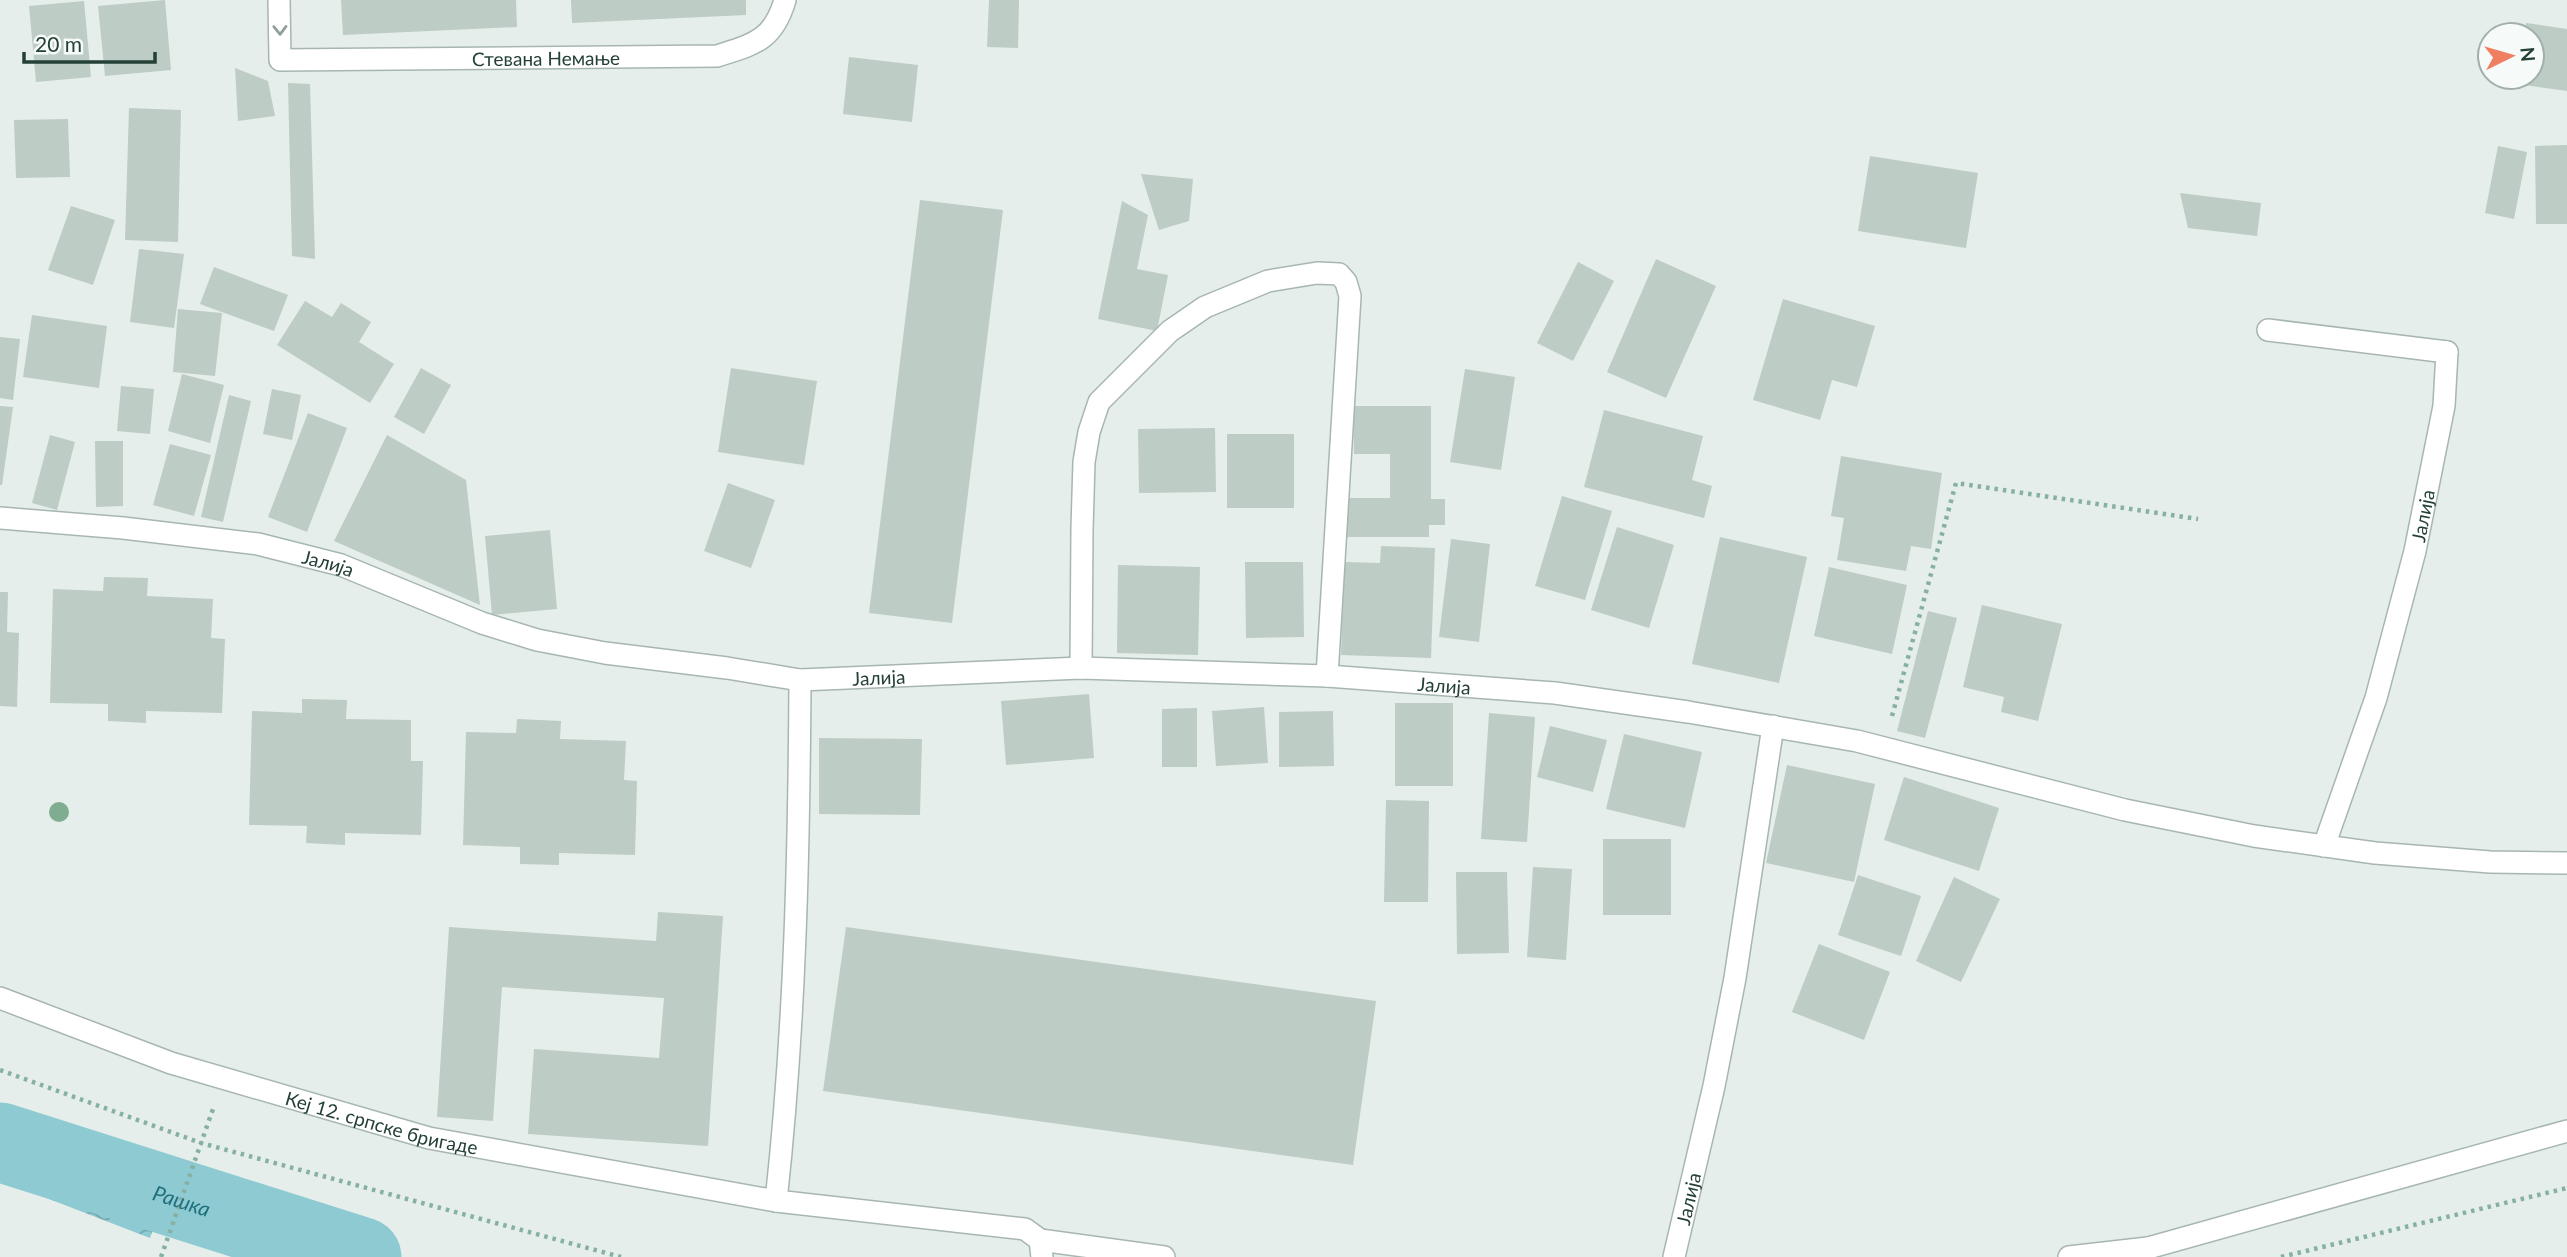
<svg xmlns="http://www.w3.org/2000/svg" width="2567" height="1257" font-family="Lato,sans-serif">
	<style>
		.water { fill: url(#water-waves) }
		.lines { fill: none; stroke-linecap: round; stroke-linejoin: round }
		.river { stroke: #8ecad2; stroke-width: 79 }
		.building { fill: #bdccc5 }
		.service-casing { stroke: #a7b6b1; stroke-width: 24 }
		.minor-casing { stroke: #a7b6b1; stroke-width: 24 }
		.tertiary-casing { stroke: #a7b6b1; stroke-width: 24 }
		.path { stroke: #86b1a2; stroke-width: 4.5; stroke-dasharray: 3.5 5; stroke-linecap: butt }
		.service { stroke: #fff; stroke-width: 21 }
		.minor { stroke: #fff; stroke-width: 21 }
		.tertiary { stroke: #fff; stroke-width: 21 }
		.tree { fill: #80ad91 }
		.oneway { stroke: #92a09b }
		.labels { text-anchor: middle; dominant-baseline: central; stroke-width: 5; stroke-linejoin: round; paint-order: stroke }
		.street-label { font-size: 19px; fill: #244037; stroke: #f6faf8 }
		.water-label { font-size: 21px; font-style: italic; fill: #1e707c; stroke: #f6faf8 }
	</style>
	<defs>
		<pattern id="water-waves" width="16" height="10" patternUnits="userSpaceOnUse" patternTransform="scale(1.75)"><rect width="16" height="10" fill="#8ecad2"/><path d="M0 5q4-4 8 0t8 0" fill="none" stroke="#74a5ab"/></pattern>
	</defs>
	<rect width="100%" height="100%" fill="#e5eeea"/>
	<path class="water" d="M0,1112L172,1177L150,1238L0,1180Z"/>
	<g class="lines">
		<path class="river" id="s1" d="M0,1142L362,1257"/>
	</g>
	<path class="building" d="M165,0L171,70L105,76L98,6Z
		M341,0H516L517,27L343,35Z
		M571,0H746V15L572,23Z
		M989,0H1019L1018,48L987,47Z
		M84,1L91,77L36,82L29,6Z
		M2526,23L2567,29V91L2517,84L2518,77H2532V35H2524Z
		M849,57L918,65L912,122L843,114Z
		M235,68L268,81L275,116L238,121Z
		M288,83L310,84L315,259L292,256Z
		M129,108L181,110L178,242L125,240Z
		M68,119L70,177L16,178L14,120Z
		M2567,145V224H2536L2535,146Z
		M2498,146L2527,152L2514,219L2485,213Z
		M1870,156L1978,173L1966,248L1858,231Z
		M1141,174L1193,179L1189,221L1159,230Z
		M2180,193L2261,203L2257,236L2188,228Z
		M920,200L1003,210L952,623L869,613Z
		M1122,201L1148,215L1137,269L1168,275L1157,331L1098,319Z
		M71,206L115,220L93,285L48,270Z
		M139,249L184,254L174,328L130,322Z
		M1656,259L1716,286L1666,398L1607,372Z
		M1578,262L1614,281L1573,361L1537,343Z
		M214,267L288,295L274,331L200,304Z
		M1783,299L1875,326L1857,387L1832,380L1820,420L1753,400Z
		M305,301L332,317L341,303L371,322L359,342L394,364L370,403L277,345Z
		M178,309L222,313L215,376L173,372Z
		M32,315L107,326L99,388L23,377Z
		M0,337L20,339L13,400L0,398Z
		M421,368L451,385L424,434L394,417Z
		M731,368L817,381L804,465L718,452Z
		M1465,369L1515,377L1501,470L1450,462Z
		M182,374L224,385L210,443L168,431Z
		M121,386L154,389L150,434L117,431Z
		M272,389L301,395L292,440L263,434Z
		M229,395L251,401L223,522L201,517Z
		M0,406L13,407L2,485H0Z
		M1353,406H1431V499H1445V525H1429V537H1347L1348,498H1390V454H1354Z
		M1604,410L1703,436L1692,480L1712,486L1704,518L1584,487Z
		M308,413L347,428L307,532L268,517Z
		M1215,428L1216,492L1139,493L1138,429Z
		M1227,434H1294V508H1227Z
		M50,435L75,442L57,510L32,503Z
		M387,435L466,480L480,605L334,541Z
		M95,441H123V506L96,507Z
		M170,444L211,455L194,516L153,505Z
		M1841,456L1942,473L1931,549L1911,546L1906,571L1837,560L1844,518L1831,516Z
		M728,483L775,500L751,568L704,551Z
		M1562,496L1612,511L1585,600L1535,586Z
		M1617,527L1674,545L1649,628L1591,610Z
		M550,530L557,609L492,615L485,536Z
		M1720,537L1807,557L1779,683L1692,664Z
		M1451,539L1490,544L1479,642L1439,637Z
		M1381,546L1435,548L1431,658L1341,655L1344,562L1380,563Z
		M1245,562H1303L1304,637L1246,638Z
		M1118,565L1200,567L1198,655L1117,653Z
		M1829,567L1907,585L1892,654L1814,636Z
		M104,577L148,578L147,596L213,599L211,638L225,639L222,713L146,711V723L108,721V704L50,703L53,589L103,591Z
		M0,592H8L7,632L19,633L17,707L0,706Z
		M1982,605L2062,624L2038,721L2001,712L2004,697L1963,687Z
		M1928,611L1957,618L1925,738L1897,731Z
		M1089,694L1094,758L1006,765L1001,701Z
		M302,699L347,700L346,719L411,720V761H423L421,835L345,833V845L306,843L307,826L249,825L252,711L302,713Z
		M1395,703H1453V786H1395Z
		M1264,707L1268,763L1216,766L1212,711Z
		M1197,708V767H1162V709Z
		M1333,711L1334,766L1279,767V712Z
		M1489,713L1535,717L1527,842L1481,839Z
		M517,719L561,721L560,739L626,741L624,780L637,781L635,855L559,853V865L520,864V847L463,845L466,732L516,733Z
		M1550,726L1607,740L1593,792L1537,777Z
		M1624,734L1702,752L1685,828L1606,809Z
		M819,738L922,739L920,815L819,814Z
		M1787,765L1875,784L1854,882L1766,863Z
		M1904,777L1999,808L1979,871L1884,840Z
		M1386,800L1429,801L1428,902H1384Z
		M1603,839H1671V915H1603Z
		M1533,867L1572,869L1566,960L1527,957Z
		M1456,872H1507L1509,953L1457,954Z
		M1858,875L1921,896L1901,956L1838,935Z
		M1954,877L2000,899L1961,982L1916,961Z
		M658,912L723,916L708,1146L528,1134L534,1049L659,1058L664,998L502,987L493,1121L437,1117L449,927L656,941Z
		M846,927L1376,1001L1353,1165L823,1091Z
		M1819,944L1890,972L1864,1040L1792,1012Z"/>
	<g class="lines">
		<defs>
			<path id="service" d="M2268,330L2447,352
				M1081,668L1082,529L1084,462L1089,432L1099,402L1170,331L1205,307L1268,281L1317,273L1339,274L1346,282L1350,296L1327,676
				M2148,1248L2567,1131"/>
			<g id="minor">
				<path id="s2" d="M279,0L280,60L717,56C754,44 773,41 785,0"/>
				<path id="s3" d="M0,518L123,528L258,544L341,565L482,623L537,640L605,653L727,668L800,680L1081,668L1327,676L1555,693L1688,712L1857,741L2125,810L2254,836L2375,853L2490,862L2567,863"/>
				<path id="s4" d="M2324,846L2376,698L2415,551L2444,406L2447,352"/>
				<path d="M776,1201C795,1029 799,854 800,680"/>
				<path d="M1040,1240L1164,1257"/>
				<path id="s5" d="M1674,1257L1714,1086L1735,978L1773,726"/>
				<path d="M2069,1257L2148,1248"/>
			</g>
			<g id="tertiary">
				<path id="s6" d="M0,998L171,1063L429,1138L776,1201L1025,1229L1040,1240L1042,1257"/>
			</g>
		</defs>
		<use href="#service" class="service-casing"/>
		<use href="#minor" class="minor-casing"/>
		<use href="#tertiary" class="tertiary-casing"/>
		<path class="path" d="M1892,716L1956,483L2198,519
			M0,1070L201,1143L621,1257
			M161,1257L213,1109
			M2281,1257L2567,1188"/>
		<use href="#service" class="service"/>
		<use href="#minor" class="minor"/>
		<use href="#tertiary" class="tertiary"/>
	</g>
	<circle class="tree" cx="59" cy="812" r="10"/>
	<defs><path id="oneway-chevron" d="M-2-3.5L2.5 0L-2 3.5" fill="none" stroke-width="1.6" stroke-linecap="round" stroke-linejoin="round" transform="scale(1.75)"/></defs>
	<use class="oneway" href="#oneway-chevron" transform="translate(280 30) rotate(89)"/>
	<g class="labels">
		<g class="street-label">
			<text stroke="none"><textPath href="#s2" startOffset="326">Стевана Немање</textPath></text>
			<text stroke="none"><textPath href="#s4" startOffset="345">Јалија</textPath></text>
			<text stroke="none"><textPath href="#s3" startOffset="332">Јалија</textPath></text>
			<text stroke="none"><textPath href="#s3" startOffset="900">Јалија</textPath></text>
			<text stroke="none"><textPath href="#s3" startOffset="1466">Јалија</textPath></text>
			<text stroke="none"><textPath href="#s6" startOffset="402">Кеј 12. српске бригаде</textPath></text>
			<text stroke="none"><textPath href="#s5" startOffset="60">Јалија</textPath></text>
		</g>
		<g class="water-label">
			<text stroke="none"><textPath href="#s1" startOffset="191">Рашка</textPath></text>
		</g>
	</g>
	<g transform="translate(2511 56) rotate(85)"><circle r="33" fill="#f6faf8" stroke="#a2b0ab" stroke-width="2"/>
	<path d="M0-5L12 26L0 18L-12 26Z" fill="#f07f61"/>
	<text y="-10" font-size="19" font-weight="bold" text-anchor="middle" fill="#244037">N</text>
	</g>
	<path d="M24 52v10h131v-10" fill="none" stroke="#244037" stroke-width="3.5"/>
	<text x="35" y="52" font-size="21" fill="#244037" stroke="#f6faf8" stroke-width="5" paint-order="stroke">20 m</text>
</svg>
